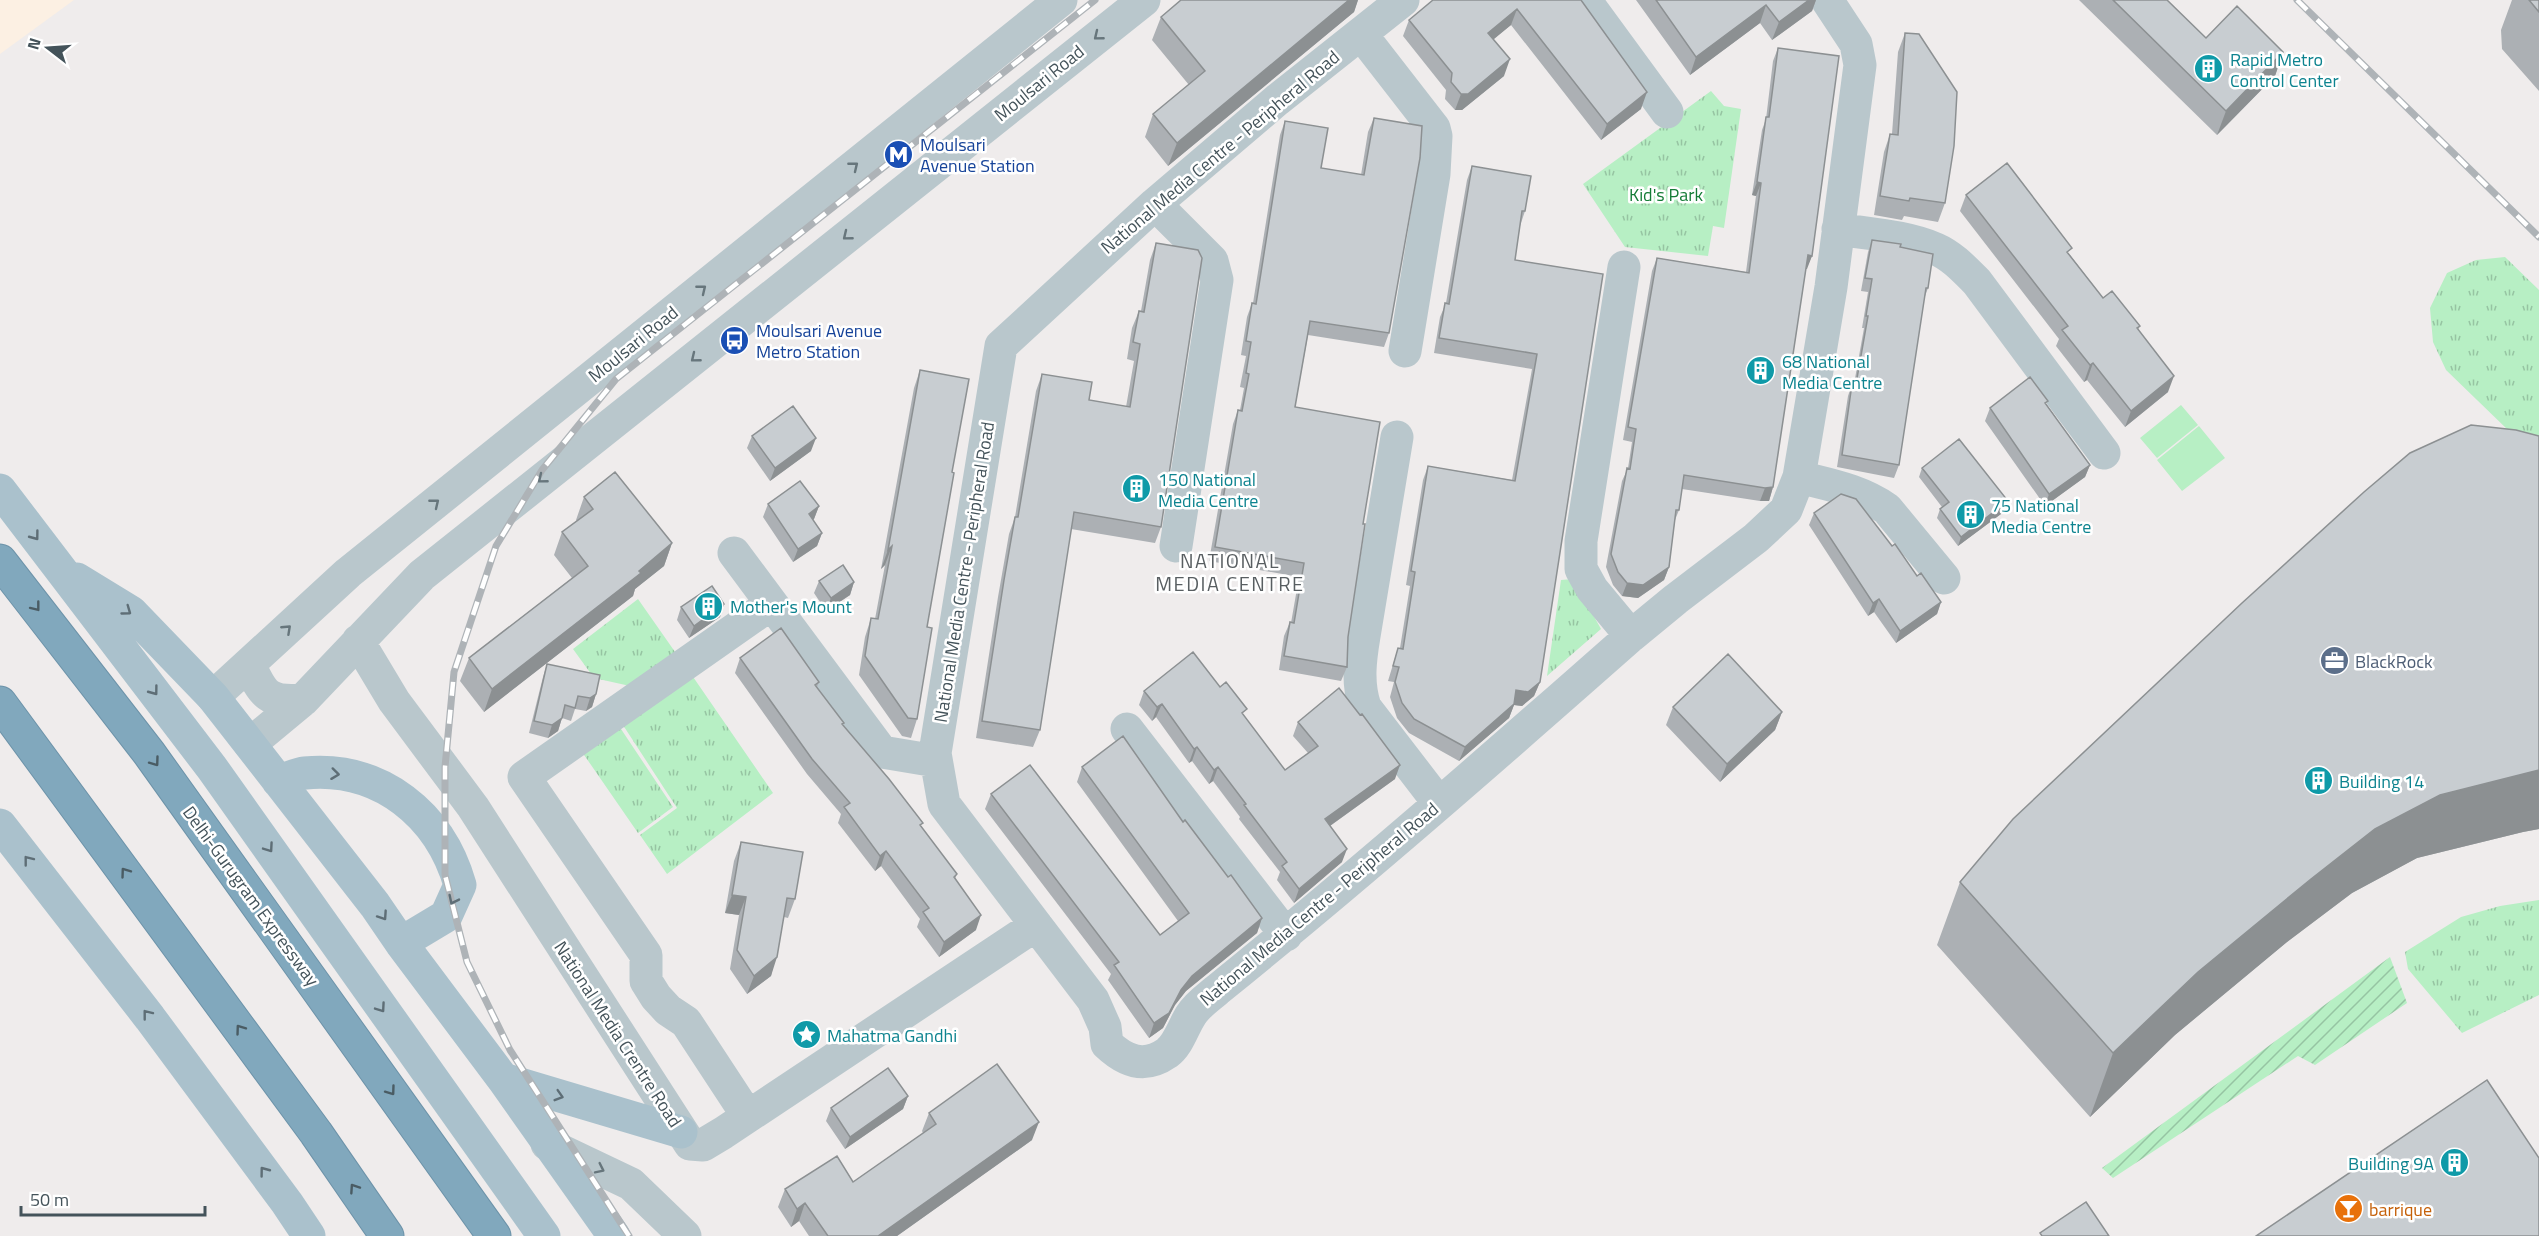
<svg xmlns="http://www.w3.org/2000/svg" width="2539" height="1236" font-family="'Titillium Web',sans-serif">
	<style>
		.commercial { fill: #fcf0e3 }
		.grass { fill: url(#grass-tufts) }
		.garden { fill: url(#garden-furrows) }
		.pitch { fill: #b7efc4 }
		.lines { fill: none; stroke-linecap: round; stroke-linejoin: round }
		.highway-casing { stroke: #6d93a9; stroke-width: 35 }
		.minor { stroke: #b9c7cc; stroke-width: 33 }
		.major { stroke: #aac1cc; stroke-width: 33 }
		.highway { stroke: #81a8bd; stroke-width: 33 }
		.rail-casing { stroke: #aeb3b7; stroke-width: 7 }
		.rail { stroke: #fff; stroke-width: 4.5; stroke-dasharray: 14; stroke-linecap: butt }
		.wall { fill: #acb0b4 }
		.shaded-wall { fill: #8c9092 }
		.building { fill: #c8cdd1; stroke: #8c9092; stroke-width: 1.5 }
		.oneway { stroke: #67767c }
		.oneway2 { stroke: #5e6e76 }
		.oneway3 { stroke: #4a5c64 }
		.labels { text-anchor: middle; dominant-baseline: central; stroke-width: 5; stroke-linejoin: round; paint-order: stroke }
		.culture-label { font-size: 18px; fill: #0d838f; stroke: #fff; text-anchor: start }
		.street-label { font-size: 18px; fill: #44535a; stroke: #fff }
		.transit-label { font-size: 18px; fill: #164399; stroke: #fff; text-anchor: start }
		.park-label { font-size: 18px; fill: #147c36; stroke: #fff }
		.service-label { font-size: 18px; fill: #4e5e75; stroke: #fff; text-anchor: start }
		.food-label { font-size: 18px; fill: #c56008; stroke: #fff; text-anchor: start }
		.neighbourhood-label { font-size: 20px; letter-spacing: 1.5px; fill: #585e61; stroke: #fff }
	</style>
	<defs>
		<pattern id="grass-tufts" width="24" height="20" patternUnits="userSpaceOnUse" patternTransform="scale(1.5)"><rect width="24" height="20" fill="#b7efc4"/><path d="M3 7l-1-3M5 7V3M7 7l1-3M15 17l-1-3M17 17v-4M19 17l1-3" fill="none" stroke="#96c4a2"/></pattern>
		<pattern id="garden-furrows" width="10" height="10" patternUnits="userSpaceOnUse" patternTransform="scale(1.5)"><rect width="10" height="10" fill="#b7efc4"/><path d="M-1 1l2-2M0 10L10 0M9 11l2-2" fill="none" stroke="#96c4a2"/></pattern>
	</defs>
	<rect width="100%" height="100%" fill="#efecec"/>
	<path class="commercial" d="M0,0H74L0,54Z"/>
	<path class="grass" d="M1711,91L1724,106L1741,109L1724,228L1713,226L1708,256L1625,247L1583,184Z
		M2505,257L2539,290V460L2446,370L2433,342L2430,308L2447,273L2476,260Z
		M1573,579L1601,629L1547,676L1561,580Z
		M638,599L680,659L639,688L594,678L573,649Z
		M689,671L773,793L667,874L640,835L677,808L619,719Z
		M617,723L673,807L638,833L580,749Z
		M2539,900V995L2462,1033L2408,969L2405,952L2461,917L2500,906Z"/>
	<path class="garden" d="M2390,957L2407,1003L2315,1065L2298,1056L2113,1178L2102,1168Z"/>
	<path class="pitch" d="M2181,405L2198,425L2157,458L2140,438Z
		M2199,426L2225,458L2182,491L2157,460Z"/>
	<g class="lines">
		<defs>
			<path id="highway" d="M0,561L149,753L494,1236
				M0,703L316,1133L387,1236"/>
		</defs>
		<use href="#highway" class="highway-casing"/>
		<path class="minor" d="M1403,0L1277,100L1155,204L1001,346L935,753L944,804L1093,1000L1105,1027L1107,1044C1125,1061 1144,1069 1167,1053C1179,1044 1183,1027 1191,1015C1197,1005 1209,997 1217,990C1358,876 1495,756 1631,636L1676,599L1756,538L1786,510L1799,477L1831,287L1860,65L1856,44L1827,0
			M1585,0L1667,112
			M1361,34L1434,128L1436,136L1434,174L1405,351
			M1155,204L1212,261L1217,280L1176,546
			M1838,229C1869,234 1907,236 1936,249C1952,256 1964,269 1977,282L2104,453
			M1624,267L1581,541V569L1592,589L1631,636
			M1397,437L1364,636C1360,660 1357,683 1365,707L1438,802
			M1799,477C1830,485 1860,490 1887,509L1944,578
			M734,553L882,752L936,761
			M358,641L394,701L473,807L690,1144L703,1145L723,1133L1036,925
			M249,664C263,695 268,703 303,700
			M213,697L348,573L1061,0
			M1127,729L1286,935
			M250,744L303,700L422,575L1144,0
			M747,1115L686,1022L668,1010L656,997L646,981V955L524,777L771,604
			M547,1144L631,1184L685,1236"/>
		<path class="major" d="M0,490L212,768L544,1236
			M77,579L131,612L213,697L375,905L401,943L503,1079L614,1236
			M278,781C287,779 296,774 305,773C381,766 440,815 460,885L446,916L401,943
			M0,825L150,1018L287,1203L309,1236
			M503,1079L681,1132"/>
		<use href="#highway" class="highway"/>
		<defs>
			<path id="rail" d="M2297,0L2539,237
				M629,1236L510,1050L467,962L445,875V767L454,672L496,546L542,470L616,379L1095,0"/>
		</defs>
		<use href="#rail" class="rail-casing"/>
		<use href="#rail" class="rail"/>
	</g>
	<path class="wall" d="M1181,0H1358L1354,12L1168,166L1145,137L1153,114L1189,85L1152,40L1161,17Z
		M1581,0L1641,109L1601,140L1511,25L1493,39L1504,76L1462,110H1455L1445,99L1446,90L1403,36L1409,20Z
		M1636,0H1816L1812,11L1772,40L1760,23L1690,75Z
		M2079,0H2167L2206,38L2283,52L2275,76L2217,135Z
		M2512,0H2539V91L2502,49L2501,30Z
		M1905,33L1945,203L1938,222L1904,216L1902,220L1874,215L1884,152L1890,134H1892L1898,52Z
		M1778,48L1812,256L1806,269L1773,487L1769,501H1760L1682,489L1679,510L1675,520L1669,567L1664,580L1638,598L1622,596L1613,585L1606,567L1622,481L1628,468L1632,442L1623,440L1652,271L1657,258L1746,272L1756,196L1752,195L1762,130L1766,119L1773,61Z
		M1374,118L1389,333L1384,347L1308,335L1295,407L1363,524L1348,637L1347,667L1341,681L1279,670L1284,636L1290,622L1291,623L1299,577L1209,561L1233,424L1238,410H1240L1244,388L1240,387L1246,356L1241,355L1247,317L1252,303H1253L1280,135L1285,121L1321,168L1361,175L1368,132Z
		M1472,166L1525,211L1520,226L1515,260L1603,274L1540,682L1534,696L1522,706L1514,705L1509,718L1459,761L1409,733L1397,718L1390,697L1394,682L1388,681L1398,648H1400L1410,586L1406,585L1423,480L1428,466L1512,480L1532,369L1434,353L1440,317L1446,303L1467,180Z
		M1966,195L2070,255L2103,298L2140,326L2138,330L2168,392L2125,427L2087,380L2084,382L2056,346L2059,339L1960,211Z
		M1872,240L1900,247L1928,288L1924,299L1899,465L1894,478L1837,467L1848,396L1852,384H1854L1864,328H1862L1868,292L1861,291L1868,252Z
		M1156,243L1161,527L1155,543L1071,529L1040,730L1033,747L976,738L998,597L1009,534L1015,517L1036,391L1042,374L1089,400L1126,407L1134,361L1127,359L1132,328L1139,311H1141L1150,260Z
		M920,370L952,472L927,627L917,719L911,738L902,736L859,675L865,637L871,618L875,619L885,565L881,569L914,388Z
		M2047,405L2090,465L2085,477L2045,506L1985,421L1990,408Z
		M752,436L811,451L770,481L747,448Z
		M2539,436V829L2523,832L2417,858L2352,893L2287,942L2175,1035L2090,1117L1937,945L1960,882Z
		M1922,468L2005,511L1958,546L1937,518L1940,509L1942,507L1919,477Z
		M584,497L672,543L664,566L635,589L633,596L484,712L460,681L469,658L572,578L554,555L562,532L577,521L576,520Z
		M768,504L819,506L814,519L813,520L822,533L817,546L793,562L763,517Z
		M1814,513L1892,546L1917,576L1941,602L1937,614L1896,643L1874,612L1868,616L1809,525Z
		M819,581L854,582L850,595L826,611L814,593Z
		M724,604L720,617L689,638L677,620L681,607Z
		M740,658L819,682L817,687L843,725L957,874L955,879L976,930L939,957L917,927L920,919L881,866L875,871L838,823L841,814L807,774L735,673Z
		M547,664L596,694L592,707L586,711L575,709L571,721L562,718L558,731L548,738L529,733L543,677Z
		M1220,687L1244,716L1285,770L1308,753L1293,736L1298,722L1395,779L1330,826L1342,862L1294,903L1277,880L1280,872L1239,819L1240,817L1213,781L1209,784L1192,761L1189,763L1156,717L1152,721L1139,705L1144,691Z
		M1673,707L1782,712L1775,730L1720,782L1666,725Z
		M1082,767L1228,877L1262,918L1257,933L1186,991L1175,1005L1163,1028L1149,1038L1108,980L1111,974L985,809L991,794L1160,935L1178,921L1077,782Z
		M741,842L795,899L788,918L784,917L771,976L747,994L730,969L739,915L725,913L734,861Z
		M908,1096L903,1109L845,1149L826,1121L831,1108Z
		M929,1113L1032,1140L897,1236H809L799,1221L791,1227L778,1207L785,1189L853,1182L923,1133L922,1131Z"/>
	<path class="shaded-wall" d="M1349,0H1358L1354,12L1168,166L1177,143Z
		M1809,0H1816L1812,11L1772,40L1779,22Z
		M1766,5L1760,23L1690,75L1696,57Z
		M1517,9L1511,25L1482,49L1488,33Z
		M2283,52L2275,76L2217,135L2226,111Z
		M1510,59L1504,76L1462,110H1455L1461,94Z
		M1647,92L1641,109L1601,140L1607,124Z
		M1757,182L1761,183L1756,196L1752,195Z
		M1808,255L1812,256L1807,269H1804Z
		M2093,363L2087,380L2084,382L2090,365Z
		M2174,376L2168,392L2125,427L2131,411Z
		M816,438L811,451L770,481L775,468Z
		M2090,465L2085,477L2045,506L2049,494Z
		M1773,487L1769,501H1760L1765,488Z
		M2008,501L2005,511L1958,546L1961,537Z
		M819,506L814,519L804,526L809,514Z
		M822,533L817,546L793,562L798,549Z
		M672,543L664,566L635,589L633,596L484,712L492,689Z
		M892,546L885,565L881,569L888,550Z
		M1669,567L1664,580L1638,598L1622,596L1627,583Z
		M854,582L850,595L826,611L831,598Z
		M1879,599L1874,612L1868,616L1873,603Z
		M1941,602L1937,614L1896,643L1900,631Z
		M724,604L720,617L689,638L694,626Z
		M1540,682L1534,696L1522,706L1514,705L1509,718L1459,761L1465,747L1516,690Z
		M596,694L592,707L586,711L590,698Z
		M1162,704L1156,717L1152,721L1157,707Z
		M1782,712L1775,730L1720,782L1727,764Z
		M562,718L558,731L548,738L552,725Z
		M1197,747L1192,761L1189,763L1194,749Z
		M1400,765L1395,779L1320,833L1325,819Z
		M1218,767L1213,781L1209,784L1214,770Z
		M2539,770V829L2523,832L2417,858L2352,893L2287,942L2175,1035L2090,1117L2113,1053L2198,972L2311,879L2375,829L2440,795Z
		M1347,849L1342,862L1294,903L1299,889Z
		M886,851L881,866L875,871L880,856Z
		M732,895L746,897L739,915L725,913Z
		M981,915L976,930L939,957L944,942Z
		M1262,918L1257,933L1186,991L1175,1005L1163,1028L1149,1038L1154,1023L1192,976Z
		M777,957L771,976L747,994L754,976Z
		M908,1096L903,1109L845,1149L850,1137Z
		M1039,1122L1032,1140L897,1236H878Z
		M805,1203L799,1221L791,1227L797,1209Z"/>
	<path class="building" d="M1181,0H1349L1177,143L1153,114L1205,71L1161,17Z
		M1433,0H1581L1647,92L1607,124L1517,9L1488,33L1510,59L1468,94H1461L1451,82L1452,73L1409,20Z
		M1656,0H1809L1779,22L1766,5L1696,57Z
		M2113,0H2167L2206,38L2237,6L2283,52L2226,111Z
		M2529,0H2539V12Z
		M1905,33L1919,34L1957,92L1954,146L1945,203L1910,198L1909,201L1880,196L1890,134L1898,135Z
		M1778,48L1839,56L1812,256L1808,255L1773,487L1765,488L1684,475L1679,510H1676L1669,567L1643,585L1627,583L1618,572L1611,554L1627,468L1630,469L1636,429L1628,427L1657,258L1749,273L1761,183L1757,182L1766,117H1769Z
		M1374,118L1422,126L1420,158L1389,333L1310,321L1295,407L1380,422L1363,524H1365L1348,637L1347,667L1284,656L1290,622L1294,623L1304,563L1215,547L1238,410L1242,411L1249,374L1246,373L1251,342L1246,341L1252,303L1256,304L1285,121L1328,128L1321,168L1364,175Z
		M2007,163L2072,248L2067,252L2103,298L2112,291L2140,326L2137,328L2174,376L2131,411L2093,363L2090,365L2062,330L2068,326L1966,195Z
		M1472,166L1531,176L1525,211H1522L1515,260L1603,274L1540,682L1528,692L1516,690L1514,704L1465,747L1414,719L1402,703L1395,682L1399,667L1393,666L1398,648L1403,649L1415,572L1411,571L1428,466L1515,481L1537,354L1439,338L1445,303L1449,304Z
		M1872,240L1901,244L1900,247L1933,254L1928,288H1926L1899,465L1842,455L1852,384H1856L1868,316H1866L1872,279L1865,278Z
		M1156,243L1198,250L1202,258L1161,527L1074,512L1040,730L982,721L1004,580L1015,517H1018L1042,374L1092,382L1089,400L1130,407L1140,344L1133,342L1139,311L1144,312Z
		M920,370L969,379L952,472L954,473L927,627L932,628L917,719L908,718L865,656L871,618L878,619L892,546L888,550Z
		M2030,377L2048,401L2045,403L2090,465L2049,494L1990,408Z
		M793,406L816,438L775,468L752,436Z
		M2471,425L2516,430L2539,436V770L2440,795L2375,829L2311,879L2198,972L2113,1053L1960,882L2013,819L2242,603L2364,492L2410,453Z
		M1959,439L2008,501L1961,537L1940,509L1949,502L1922,468Z
		M615,472L672,543L639,571L641,573L492,689L469,658L588,566L562,532L593,509L584,497Z
		M800,481L819,506L809,514L822,533L798,549L768,504Z
		M1841,494L1856,499L1892,546L1895,544L1917,576L1921,573L1941,602L1900,631L1879,599L1873,603L1814,513Z
		M843,565L854,582L831,598L819,581Z
		M712,586L724,604L694,626L681,607Z
		M781,628L819,682L815,685L844,723L842,724L889,779L923,823L920,825L957,874L954,877L981,915L944,942L923,912L929,908L886,851L880,856L844,807L850,803L812,759L740,658Z
		M1193,652L1220,687L1226,682L1247,709L1242,713L1285,770L1318,746L1298,722L1339,688L1360,715L1362,714L1400,765L1325,819L1347,849L1299,889L1282,866L1287,862L1244,805L1246,804L1218,767L1214,770L1197,747L1194,749L1162,704L1157,707L1144,691Z
		M1728,654L1782,712L1727,764L1673,707Z
		M547,664L600,675L596,694L590,698L578,696L575,708L565,705L562,718L552,725L534,721Z
		M1123,736L1183,822L1185,820L1228,877L1231,875L1262,918L1192,976L1181,990L1169,1013L1154,1023L1114,965L1119,962L991,794L1030,765L1160,935L1189,913L1082,767Z
		M741,842L803,852L795,899L787,898L777,957L754,976L737,950L746,897L732,895Z
		M997,1064L1039,1122L878,1236H828L805,1203L797,1209L785,1189L837,1156L853,1182L936,1124L929,1113Z
		M888,1068L908,1096L850,1137L831,1108Z
		M2487,1080L2539,1158V1236H2256Z
		M2086,1202L2109,1236H2042L2040,1233Z"/>
	<defs><path id="oneway-chevron" d="M-2-3.5L2.5 0L-2 3.5" fill="none" stroke-width="1.6" stroke-linecap="round" stroke-linejoin="round" transform="scale(1.5)"/></defs>
	<g class="oneway">
		<use href="#oneway-chevron" transform="translate(1098 36) rotate(141)"/>
		<use href="#oneway-chevron" transform="translate(854 166) rotate(-39)"/>
		<use href="#oneway-chevron" transform="translate(847 236) rotate(141)"/>
		<use href="#oneway-chevron" transform="translate(702 289) rotate(-39)"/>
		<use href="#oneway-chevron" transform="translate(695 358) rotate(141)"/>
		<use href="#oneway-chevron" transform="translate(542 479) rotate(141)"/>
		<use href="#oneway-chevron" transform="translate(435 503) rotate(-39)"/>
		<use href="#oneway-chevron" transform="translate(287 629) rotate(-43)"/>
		<use href="#oneway-chevron" transform="translate(600 1169) rotate(26)"/>
	</g>
	<g class="oneway2">
		<use href="#oneway-chevron" transform="translate(35 536) rotate(53)"/>
		<use href="#oneway-chevron" transform="translate(127 611) rotate(36)"/>
		<use href="#oneway-chevron" transform="translate(154 691) rotate(53)"/>
		<use href="#oneway-chevron" transform="translate(335 774) rotate(7)"/>
		<use href="#oneway-chevron" transform="translate(269 848) rotate(55)"/>
		<use href="#oneway-chevron" transform="translate(28 860) rotate(-128)"/>
		<use href="#oneway-chevron" transform="translate(453 900) rotate(116)"/>
		<use href="#oneway-chevron" transform="translate(383 916) rotate(56)"/>
		<use href="#oneway-chevron" transform="translate(381 1008) rotate(55)"/>
		<use href="#oneway-chevron" transform="translate(147 1014) rotate(-128)"/>
		<use href="#oneway-chevron" transform="translate(559 1096) rotate(17)"/>
		<use href="#oneway-chevron" transform="translate(264 1171) rotate(-127)"/>
	</g>
	<g class="oneway3">
		<use href="#oneway-chevron" transform="translate(36 607) rotate(52)"/>
		<use href="#oneway-chevron" transform="translate(155 762) rotate(54)"/>
		<use href="#oneway-chevron" transform="translate(125 872) rotate(-126)"/>
		<use href="#oneway-chevron" transform="translate(240 1029) rotate(-126)"/>
		<use href="#oneway-chevron" transform="translate(391 1091) rotate(54)"/>
		<use href="#oneway-chevron" transform="translate(354 1188) rotate(-124)"/>
	</g>
	<defs>
		<symbol id="building-disc" viewBox="-11 -11 22 22"><circle r="9.5" fill="#0f9aa8" stroke="#fff"/><path d="M-4-6H4V6H1V3H-1V6H-4ZM-2.5-4.3h1.7v1.8h-1.7ZM.8-4.3h1.7v1.8H.8ZM-2.5-1h1.7V.8h-1.7ZM.8-1h1.7V.8H.8Z" fill="#fff"/></symbol>
		<symbol id="metro-disc" viewBox="-11 -11 22 22"><circle r="9.5" fill="#1a4fb4" stroke="#fff"/><path d="M-5.5 5V-5H-3L0 0L3-5H5.5V5H3V-.5L0 4L-3-.5V5Z" fill="#fff"/></symbol>
		<symbol id="bus-disc" viewBox="-11 -11 22 22"><circle r="9.5" fill="#1a4fb4" stroke="#fff"/><path d="M-5-6H5V4H4V6H2V4H-2V6H-4V4H-5ZM-3.5-4V0h7V-4ZM-3.5 1.2v1.5H-2V1.2ZM2 1.2v1.5H3.5V1.2Z" fill="#fff"/></symbol>
		<symbol id="office-disc" viewBox="-11 -11 22 22"><circle r="9.5" fill="#5c6f8a" stroke="#fff"/><path d="M-6-3h4V-5.5h4V-3h4V5H-6ZM-1-4.5V-3h2v-1.5ZM-6 0V1H6V0Z" fill="#fff"/></symbol>
		<symbol id="sight-disc" viewBox="-11 -11 22 22"><circle r="9.5" fill="#0f9aa8" stroke="#fff"/><path d="M0-6L1.8-2.2L6-1.7L2.9 1.2L3.7 5.4L0 3.3L-3.7 5.4L-2.9 1.2L-6-1.7L-1.8-2.2Z" fill="#fff"/></symbol>
		<symbol id="bar-disc" viewBox="-11 -11 22 22"><circle r="9.5" fill="#e8710a" stroke="#fff"/><path d="M-6-5H6L.8 .8V4.5H3.5V6h-7V4.5H-.8V.8Z" fill="#fff"/></symbol>
	</defs>
	<g fill-rule="evenodd">
		<use href="#building-disc" x="2192" y="52" width="33" height="33"/>
		<use href="#metro-disc" x="882" y="138" width="33" height="33"/>
		<use href="#bus-disc" x="718" y="324" width="33" height="33"/>
		<use href="#building-disc" x="1744" y="354" width="33" height="33"/>
		<use href="#building-disc" x="1120" y="472" width="33" height="33"/>
		<use href="#building-disc" x="1954" y="498" width="33" height="33"/>
		<use href="#building-disc" x="692" y="590" width="33" height="33"/>
		<use href="#office-disc" x="2318" y="644" width="33" height="33"/>
		<use href="#building-disc" x="2302" y="764" width="33" height="33"/>
		<use href="#sight-disc" x="790" y="1018" width="33" height="33"/>
		<use href="#building-disc" x="2438" y="1146" width="33" height="33"/>
		<use href="#bar-disc" x="2332" y="1192" width="33" height="33"/>
	</g>
	<g class="labels">
		<g class="culture-label">
			<text x="2230" y="59">Rapid Metro<tspan x="2230" dy="21">Control Center</tspan></text>
			<text x="1782" y="361">68 National<tspan x="1782" dy="21">Media Centre</tspan></text>
			<text x="1158" y="479">150 National<tspan x="1158" dy="21">Media Centre</tspan></text>
			<text x="1991" y="505">75 National<tspan x="1991" dy="21">Media Centre</tspan></text>
			<text x="730" y="606">Mother's Mount</text>
			<text x="2339" y="781">Building 14</text>
			<text x="827" y="1035">Mahatma Gandhi</text>
			<text x="2434" y="1163" text-anchor="end">Building 9A</text>
		</g>
		<g class="street-label">
			<text transform="translate(1039 83) rotate(-39)">Moulsari Road</text>
			<text transform="translate(1220 152) rotate(-40)">National Media Centre - Peripheral Road</text>
			<text transform="translate(633 344) rotate(-39)">Moulsari Road</text>
			<text transform="translate(964 572) rotate(-81)">National Media Centre - Peripheral Road</text>
			<text transform="translate(251 896) rotate(54)">Delhi-Gurugram Expressway</text>
			<text transform="translate(1319 904) rotate(-40)">National Media Centre - Peripheral Road</text>
			<text transform="translate(618 1034) rotate(57)">National Media Crentre Road</text>
		</g>
		<g class="transit-label">
			<text x="920" y="144">Moulsari<tspan x="920" dy="21">Avenue Station</tspan></text>
			<text x="756" y="330">Moulsari Avenue<tspan x="756" dy="21">Metro Station</tspan></text>
		</g>
		<g class="park-label">
			<text x="1666" y="194">Kid's Park</text>
		</g>
		<g class="service-label">
			<text x="2355" y="661">BlackRock</text>
		</g>
		<g class="food-label">
			<text x="2369" y="1209">barrique</text>
		</g>
		<g class="neighbourhood-label">
			<text x="1230" y="560">NATIONAL<tspan x="1230" dy="23">MEDIA CENTRE</tspan></text>
		</g>
	</g>
	<g transform="translate(48 48) rotate(287)" stroke="#ffffff" stroke-width="4.5" paint-order="stroke">
	<path d="M0-4.5L10 22L0 15L-10 22Z" fill="#44535a"/>
	<text y="-9" font-size="16" font-weight="bold" text-anchor="middle" fill="#44535a">N</text>
	</g>
	<path d="M21 1206v9h184v-9" fill="none" stroke="#44535a" stroke-width="3"/>
	<text x="30" y="1206" font-size="18" fill="#44535a" stroke="#ffffff" stroke-width="4.5" paint-order="stroke">50 m</text>
</svg>
